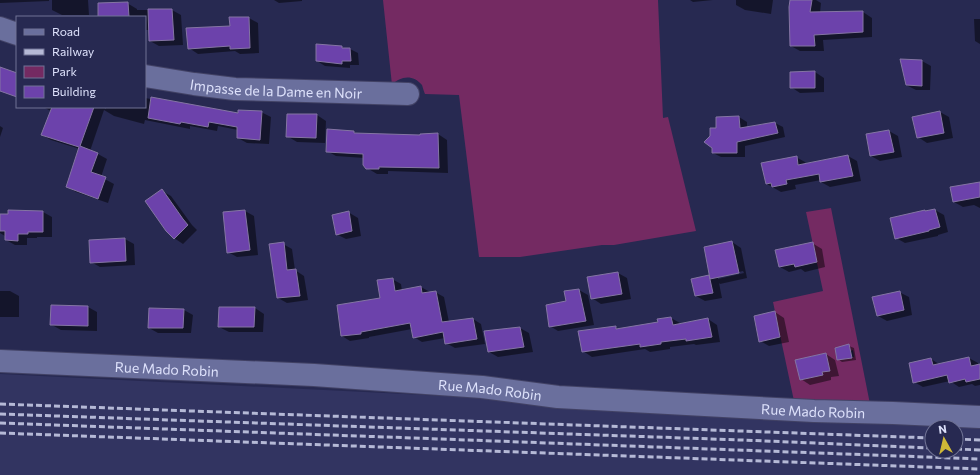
<svg xmlns="http://www.w3.org/2000/svg" width="980" height="475" font-family="Commissioner,sans-serif">
	<style>
		.built { fill: #323461; fill-rule: evenodd }
		.green { fill: #742a62; fill-rule: evenodd }
		.shadow { fill: #0007; fill-rule: evenodd }
		.building { fill: #6c42ab; stroke: #8475a3 }
		.lines { fill: none; stroke-linecap: round; stroke-linejoin: round }
		.minor-casing { stroke: #424265; stroke-width: 24 }
		.minor { stroke: #6a6f9d; stroke-width: 22 }
		.rail { stroke: #b5b9d6; stroke-width: 3; stroke-dasharray: 6 3; stroke-linecap: butt }
		.labels { text-anchor: middle; dominant-baseline: central; stroke-width: 3; stroke-linejoin: round; paint-order: stroke }
		.street-label { font-size: 14px; fill: #dde1fb; stroke: #272951 }
	</style>
	<rect width="100%" height="100%" fill="#272951"/>
	<path class="built" d="M0,374L686,408L980,420V475H0ZM932,427H956V451H932Z"/>
	<path class="green" d="M383,0H658L663,118L668,117L696,231L614,245H602L520,257H479L459,95L425,94C424,92 423,88 422,85C413,74 400,76 392,85Z
		M831,208L870,404L794,401L773,302L823,291L806,212ZM849,345L851,351L853,350L854,357L837,360L835,348ZM826,353L830,371L822,372V375L800,380L796,360Z"/>
	<path class="shadow" d="M0,0H49V1L0,3Z
		M52,0H88L89,15H62L52,10Z
		M274,0H302V1L279,3Z
		M690,0H713L693,2Z
		M736,0H773L771,14L745,10L736,5Z
		M791,0H816L821,3L820,13L863,12L872,18V37L823,40L824,51H800L791,46Z
		M127,3L137,9V10H172L181,15L183,45L159,46L150,41L149,30H145V17H99Z
		M249,18L258,23L259,53L240,54L235,51L198,54L189,48Z
		M974,19H980V44L975,41Z
		M317,45L342,47L346,49H350L358,53L359,65H350V68L325,66L317,61Z
		M922,61L931,66L930,90H916L906,85Z
		M815,72L824,78V92L800,93L791,87Z
		M145,98L239,114L261,112L271,117L269,144L247,143L238,138V130L218,126L217,131L190,126V129L145,120L144,124L114,116L104,110L90,151L98,154L107,159L101,177L114,184L108,203L76,192L67,187L80,149L51,140L42,135L51,111L43,107H103L106,109V107H145Z
		M940,112L949,117L953,138L927,143L918,137Z
		M317,115L326,121L325,143L297,142L287,136Z
		M739,117L747,122V128L775,123L783,127L785,137L745,146V157H721L713,153L717,129Z
		M0,126L3,128L0,137Z
		M328,130L354,132L357,134L421,136L438,134L447,140L448,173L388,171V174H377L367,168L364,158L336,156L327,151Z
		M889,131L898,136L902,157L880,161L871,156L867,135Z
		M848,156L857,161L861,181L830,187L821,182V180L795,185L796,189L781,192L767,184L762,164L796,157L805,162L806,164Z
		M980,183V208L974,205L963,207L954,202Z
		M162,191L171,196L192,225L197,230L183,244L174,238Z
		M935,210L944,215L948,232L938,235V236L905,243L896,238Z
		M9,211L43,212L52,217V237H37V238H27V245H15L6,240L5,236L0,233V215L10,214Z
		M245,211L254,216L258,255L237,257L228,252Z
		M348,212L358,218L361,236L346,239L336,234Z
		M125,239L134,244L135,265L100,267L91,262Z
		M732,242L741,248L747,278L720,284L719,283L722,298L705,301L696,296L709,276L711,277ZM743,271L744,273L718,279V277Z
		M812,243L822,249L825,267L805,272L801,269L789,272L780,267Z
		M283,244L292,249L295,270L304,276L308,300L287,303L278,298Z
		M618,273L627,278L631,299L601,304L592,298L588,278Z
		M392,279L401,284L402,291L421,287L430,292H435L444,297L449,322L473,319L481,324L485,344L455,348L446,343L445,338L422,342L414,337L412,329L369,337V338L350,341L342,336L381,299Z
		M579,290L588,295L594,325L558,331L550,326L567,302Z
		M0,291H10L19,296V317H0Z
		M899,292L909,297L912,315L887,321L878,316Z
		M88,307L97,312V331L61,330L52,325Z
		M255,308L264,314L263,332H229L219,327Z
		M184,310L193,315L191,333H158L149,328Z
		M775,312L784,318L789,342L769,346L760,341Z
		M671,318L680,323V324L708,319L717,325L720,342L696,345L694,344L670,347V349L650,352L645,349L592,357L583,351L616,327L619,329L659,323Z
		M520,328L529,333L533,352L498,357L489,352Z
		M849,346L854,348L856,360L842,362L838,359Z
		M826,354L835,360L839,376L831,377V380L810,385L801,379Z
		M969,358L978,363V365H980V385L975,386L972,384L959,387L950,381L923,387L914,382L931,359L939,364Z"/>
	<path class="building" d="M790,0H812L810,12L863,11V32L814,35L815,46H790L789,7Z
		M128,2L129,17H98V3Z
		M148,9H172L174,40L149,41Z
		M229,17H249L250,48L230,49V46L188,49L186,28L230,26Z
		M316,44L342,46V48H350L351,61H342V64L316,61Z
		M900,59L922,60V86L906,85Z
		M0,67L17,73V97L0,91Z
		M815,71V88H790V72Z
		M151,97L238,113V110L262,111L260,140L237,138V127L209,122L208,127L181,122L180,124L148,118Z
		M52,107H94L80,146L98,153L91,172L106,177L98,199L66,187L79,147L41,135Z
		M940,111L944,133L917,138L912,117Z
		M287,114H317L316,138L286,137Z
		M739,116L740,128L775,122L778,133L737,142V153H712V148L704,142L710,136V128H716V117Z
		M327,129L354,131V133L420,135V134L438,133L439,168L379,167V169H366L363,165V154L326,152Z
		M889,130L894,152L870,156L866,134Z
		M848,155L853,176L820,182L819,174L786,180L787,184L772,187L771,183L766,184L761,163L797,156L798,165Z
		M980,182V197L953,202L950,187Z
		M162,189L183,219L188,225L174,239L166,231L145,201Z
		M935,209L940,227L929,230V231L895,239L890,218L925,210V211Z
		M8,210L43,211V232H28V234H18V241L5,240V231H0V214H8Z
		M245,210L250,250L227,253L223,212Z
		M349,211L352,231L336,235L332,215Z
		M125,238L126,261L90,263L89,240Z
		M732,241L739,273L710,279L704,247Z
		M284,242L287,270L296,269L300,296L277,298L269,244Z
		M813,242L817,262L795,267L794,264L779,267L775,250Z
		M618,272L622,294L591,299L587,277Z
		M709,275L713,293L695,296L691,279Z
		M393,278L395,291L421,286L422,293L436,291L442,322L473,318L477,339L445,344L443,332L413,338L410,323L361,332V334L341,336L337,305L380,298L377,280Z
		M579,289L586,321L549,327L546,305L566,301L564,291Z
		M900,291L904,310L877,316L872,297Z
		M51,305L88,306V326L50,325Z
		M219,307H255L254,327H218Z
		M149,308L184,309L183,328H148Z
		M775,311L780,337L759,342L754,316Z
		M671,317L673,325L708,318L712,337L686,341V339L661,342V344L640,347V344L582,352L578,331L616,326V329L658,322L657,319Z
		M520,327L524,347L488,352L484,331Z
		M849,344L852,358L837,360L835,348Z
		M826,353L830,371L822,372L823,375L800,380L795,360Z
		M969,357L971,366L980,364V379L966,382L965,379L949,383L947,375L913,383L909,363L931,358L933,365Z"/>
	<g class="lines">
		<defs>
			<g id="minor">
				<path d="M0,28L17,34"/>
				<path id="s1" d="M145,76L194,84L235,89L408,94"/>
				<path id="s2" d="M0,361L314,375L482,387L558,397L814,411L893,413L980,417"/>
			</g>
		</defs>
		<use href="#minor" class="minor-casing"/>
		<use href="#minor" class="minor"/>
		<path class="rail" d="M0,404L932,438
			M0,414L741,440L932,448
			M0,423L413,438L980,459
			M0,433L980,469
			M956,439L980,440
			M956,449L980,450"/>
	</g>
	<g class="labels">
		<g class="street-label">
			<text stroke="none"><textPath href="#s1" startOffset="132">Impasse de la Dame en Noir</textPath></text>
			<text stroke="none"><textPath href="#s2" startOffset="167">Rue Mado Robin</textPath></text>
			<text stroke="none"><textPath href="#s2" startOffset="491">Rue Mado Robin</textPath></text>
			<text stroke="none"><textPath href="#s2" startOffset="815">Rue Mado Robin</textPath></text>
		</g>
	</g>
	<rect x="16" y="16" width="130" height="92" fill="#272951" stroke="#707395"/>
	<rect x="24" y="29" width="20" height="6" fill="#6a6f9d" stroke="#707395"/>
	<text x="52" y="36" font-size="12" fill="#dde1fb">Road</text>
	<rect x="24" y="49" width="20" height="6" fill="#b5b9d6" stroke="#707395"/>
	<text x="52" y="56" font-size="12" fill="#dde1fb">Railway</text>
	<rect x="24" y="66" width="20" height="12" fill="#742a62" stroke="#707395"/>
	<text x="52" y="76" font-size="12" fill="#dde1fb">Park</text>
	<rect x="24" y="86" width="20" height="12" fill="#6c42ab" stroke="#707395"/>
	<text x="52" y="96" font-size="12" fill="#dde1fb">Building</text>
	<g transform="translate(944 439) rotate(352)"><circle r="19" fill="#272951" stroke="#707395"/>
	<path d="M0-3L7 15L0 10L-7 15Z" fill="#cfb837"/>
	<text y="-6" font-size="11" font-weight="bold" text-anchor="middle" fill="#dde1fb">N</text>
	</g>
</svg>
